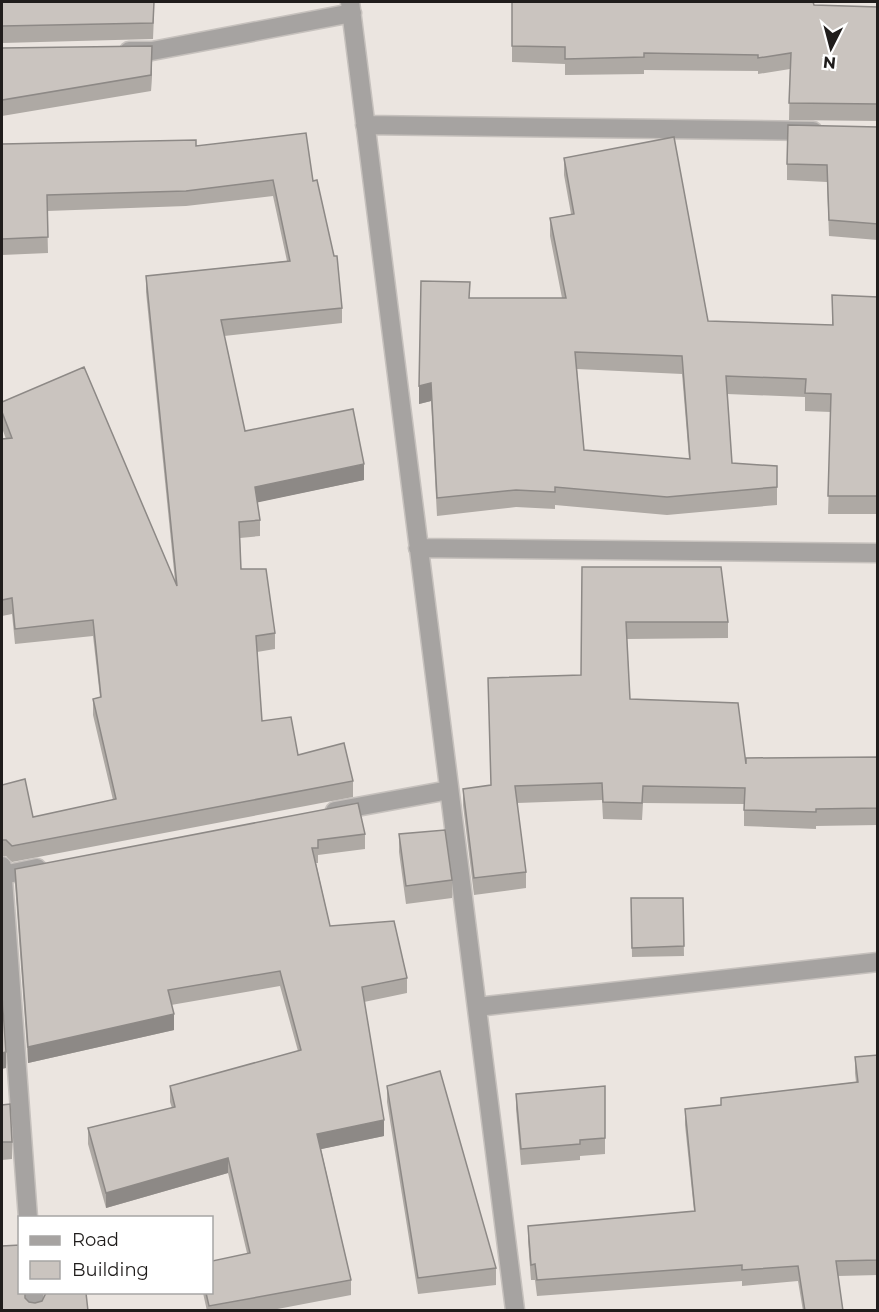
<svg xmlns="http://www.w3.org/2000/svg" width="879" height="1312" font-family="Montserrat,sans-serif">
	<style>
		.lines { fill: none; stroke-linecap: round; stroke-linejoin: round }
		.street-casing { stroke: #c6c1bd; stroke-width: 21 }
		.street { stroke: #a6a3a1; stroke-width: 18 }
		.wall { fill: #aea9a4; fill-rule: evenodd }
		.shaded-wall { fill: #8d8986 }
		.building { fill: #cac4bf; stroke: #8d8986; stroke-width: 1.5; fill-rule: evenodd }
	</style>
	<rect width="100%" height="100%" fill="#ebe5e0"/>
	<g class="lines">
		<defs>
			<path id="street" d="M350,2L515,1310
				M129,51H152L352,13
				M365,125L813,131
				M418,548L878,553
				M335,811L449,790
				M2,866L28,1218
				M3,875L37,868
				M477,1007L878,962
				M34,1292L35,1310"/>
		</defs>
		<use href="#street" class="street-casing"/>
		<use href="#street" class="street"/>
	</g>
	<path class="wall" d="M2,2L154,15L153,39L2,43Z
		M512,2L814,5L878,7V121L789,120L790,69L758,74V71L644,70V74L565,75V64L512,62Z
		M2,48L152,62L151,91L2,116Z
		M878,127V240L829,236L827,182L787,180V164Z
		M2,144L196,146L313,181L342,308V323L224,336L245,431L364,480L257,502L260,520V536L240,538L241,569L275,633V649L257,652L262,721L298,755L353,781V797L12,862L6,856H2V785L33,817L113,800L93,715V699L100,697L93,636L15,644L12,614L2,616V439H6L2,428V402L175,581L146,292V276L287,261L273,196L186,206L47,211L48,253L2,255Z
		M564,158L708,321L832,325V295L878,297V514H828L831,412L805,411V397L727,394L732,463L777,466V505L667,515L555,505V509L516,507L437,516L431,401L419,404L470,298H562L550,236V218L571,214L564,175ZM577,369L682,374L689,459L584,450Z
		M582,567L728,622V638L627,639L630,699L746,764L878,757V825L816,826V829L744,826V804L643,803L642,820L603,819L602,800L517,803L526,872V888L474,895L463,805V789L491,785L581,675Z
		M365,834V849L318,855V863H316L330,926L407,978V993L364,1002L384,1136L321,1149L351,1280V1295L267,1311H207L203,1293H212L247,1253L228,1173L106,1208L88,1144V1128L172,1108L170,1102V1086L298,1051L280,986L171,1005L174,1030L28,1063L15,884V869Z
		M399,834L452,880V898L406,904L399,852Z
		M631,898H683L684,956L632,957Z
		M878,1055V1275L838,1276L843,1311H803L798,1281L742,1286V1281L537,1296L535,1280H531L528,1241V1226L694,1211L685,1125V1109L721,1105V1098L856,1082L855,1073V1057Z
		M387,1086L496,1268V1285L418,1294L387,1102Z
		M605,1086V1154L580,1156V1160L521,1165L516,1109V1094Z
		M2,1105L12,1142V1159L2,1160Z"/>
	<path class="shaded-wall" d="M152,46V62L151,91V75Z
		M431,383V401L419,404V386Z
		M364,464V480L255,503V487Z
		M174,1014V1030L28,1063V1047Z
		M6,1052V1068L2,1069V1053Z
		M384,1120V1136L317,1150V1134Z
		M228,1158V1173L106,1208V1193Z"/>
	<path class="building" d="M2,2H154L153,23L2,26Z
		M512,2H813L814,5L878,7V104L789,103L791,53L758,58V55L644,53V57L565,59V47L512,46Z
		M152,46L151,75L2,100V48Z
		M788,125L878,127V224L829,220L827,165L787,164Z
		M306,133L313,181L317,180L334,256H337L342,308L221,320L245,431L353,409L364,464L255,487L260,520L239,522L241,569H266L275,633L256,636L262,721L291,717L298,755L344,743L353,781L12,846L6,840H2V785L25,779L33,817L116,799L93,699L101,697L93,620L15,629L12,598L2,600V439L12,438L2,412V402L84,367L177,586L146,276L290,261L273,180L186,191L47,195L48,237L2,239V144L196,140V146Z
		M674,137L708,321L833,325L832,295L878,297V496H828L831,394L805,393L806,379L726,376L732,463L777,466V487L667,497L555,487V492L516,490L437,498L431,383L419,386L421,281L470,282L469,298H566L550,218L574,214L564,158ZM575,352L682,356L690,459L584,450Z
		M582,567H721L728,622H626L630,699L738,703L746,764V758L878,757V808L816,809V812L744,810L745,788L643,786L642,803L603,802L602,783L515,786L526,872L474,878L463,789L491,785L488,678L581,675Z
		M358,803L365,834L318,840V848H312L330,926L394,921L407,978L362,987L384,1120L317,1134L351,1280L209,1306L206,1293H212V1261L250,1253L228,1158L106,1193L88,1128L175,1107L170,1086L301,1050L280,971L168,990L174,1014L28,1047L15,869Z
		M445,830L452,880L406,886L399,834Z
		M631,898H683L684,946L632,948Z
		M2,996L6,1052L2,1053Z
		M878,1055V1260L836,1261L843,1311H805L798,1266L742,1270V1265L537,1280L535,1264L531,1265L528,1226L695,1211L685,1109L721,1105V1098L858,1082L855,1057Z
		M440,1071L496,1268L418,1278L387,1086Z
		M605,1086V1138L580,1140V1144L521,1149L516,1094Z
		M10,1104L12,1142H2V1105Z
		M20,1245V1293H25V1298L29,1302L35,1303L42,1301L46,1293H86L88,1311H2V1246Z"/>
	<rect width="879" height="1312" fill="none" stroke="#201d1c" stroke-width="6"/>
	<rect x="18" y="1216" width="195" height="78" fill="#ffffff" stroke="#a6a5a4" stroke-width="1.5"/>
	<rect x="30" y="1236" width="30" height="9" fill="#a6a3a1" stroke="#a6a5a4" stroke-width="1.5"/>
	<text x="72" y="1246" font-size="18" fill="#201d1c">Road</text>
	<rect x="30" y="1261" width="30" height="18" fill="#cac4bf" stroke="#a6a5a4" stroke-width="1.5"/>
	<text x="72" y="1276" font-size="18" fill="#201d1c">Building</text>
	<g transform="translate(831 48) rotate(186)" stroke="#ffffff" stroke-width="4.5" paint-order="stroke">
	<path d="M0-4.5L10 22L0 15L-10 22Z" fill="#201d1c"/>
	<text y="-9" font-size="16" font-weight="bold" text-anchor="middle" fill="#201d1c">N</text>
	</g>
</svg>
